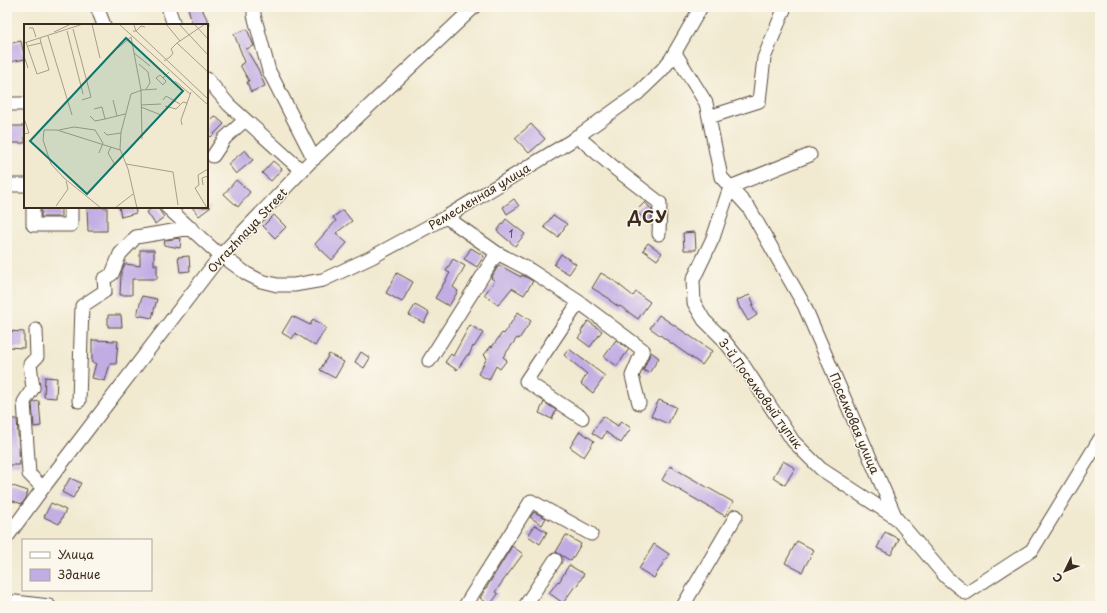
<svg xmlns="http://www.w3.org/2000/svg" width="1107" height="613" font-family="'Playpen Sans',sans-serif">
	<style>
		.building { fill: #c1ace4 }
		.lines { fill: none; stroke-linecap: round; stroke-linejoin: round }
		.minor-casing { stroke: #564739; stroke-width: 15 }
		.minor { stroke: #fff; stroke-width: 13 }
		.labels { text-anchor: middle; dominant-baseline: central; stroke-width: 3; stroke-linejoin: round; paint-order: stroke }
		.number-label { font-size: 10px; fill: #5c4a50 }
		.street-label { font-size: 12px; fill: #3b2a1e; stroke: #fbf7ec }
		.district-label { font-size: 16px; font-weight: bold; letter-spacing: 1px; fill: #3b2a1e; stroke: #fbf7ec }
		.inset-road { fill: none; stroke: #a89d89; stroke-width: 1 }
		.view { fill: #0f766e; fill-opacity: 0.15; stroke: #0f766e; stroke-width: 2 }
		.inset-edge { fill: none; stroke: #3b2a1e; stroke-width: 2 }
	</style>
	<rect width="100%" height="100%" fill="#fbf7ec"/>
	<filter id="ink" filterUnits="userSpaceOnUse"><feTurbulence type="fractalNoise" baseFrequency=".025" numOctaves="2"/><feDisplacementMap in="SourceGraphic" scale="8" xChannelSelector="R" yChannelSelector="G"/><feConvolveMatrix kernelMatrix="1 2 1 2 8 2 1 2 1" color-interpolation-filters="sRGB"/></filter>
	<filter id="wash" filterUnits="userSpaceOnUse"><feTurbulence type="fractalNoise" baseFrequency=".012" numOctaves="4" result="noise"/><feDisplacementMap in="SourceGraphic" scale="16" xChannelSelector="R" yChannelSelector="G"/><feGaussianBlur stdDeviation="0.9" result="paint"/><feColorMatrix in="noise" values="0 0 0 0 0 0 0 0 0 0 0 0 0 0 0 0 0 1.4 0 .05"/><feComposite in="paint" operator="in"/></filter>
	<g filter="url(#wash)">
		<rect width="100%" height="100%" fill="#f1ead1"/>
		<g id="blocks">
			<path class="building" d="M188,7H201L210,25H193L191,20Z
				M247,29L254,46L246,49L258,69L265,86L251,92L247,82L249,81L240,65L245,62L234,34Z
				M21,41L25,59L10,62L7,44Z
				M215,116L224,124L211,137L207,133V124Z
				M531,124L545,139L529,153L515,138Z
				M7,126H25V143H7Z
				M245,150L253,160L236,174L228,164Z
				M273,161L282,169L271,181L262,173Z
				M236,180L250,192L238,207L224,194Z
				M514,199L519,206L507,214L503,207Z
				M645,202L652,210L651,220L648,223L636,211Z
				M41,207H61V217H41Z
				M87,207H107V231H88Z
				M119,207H135L136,213L121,217Z
				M153,207H157L164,217L155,224L147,212Z
				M192,207H211L199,216Z
				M343,210L352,221L336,233L347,243L332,260L315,244L336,221L333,217Z
				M274,215L286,227L275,238L263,226Z
				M553,215L567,224L558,237L544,227Z
				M506,219L525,234L515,246L497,231Z
				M695,232L696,250H684L683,233Z
				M181,238L180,248L164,245L165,240Z
				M648,243L662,253L657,260L643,250Z
				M471,248L484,256L477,267L464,259Z
				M140,250H154V265H157V279H132V295H120L121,273L125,264L140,266Z
				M561,254L576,264L569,274L554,265Z
				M189,256L190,271L180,272L178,257Z
				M453,259L465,266L453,287L458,291L449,306L435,298L450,273L446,271Z
				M499,265L521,277L522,275L533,281L524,295L512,288L498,305L484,295L495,281L491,278Z
				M397,273L413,282L402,302L386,293Z
				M601,273L613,280L633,296L636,292L650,302L638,319L620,306L619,307L609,300L610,299L592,288Z
				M750,295L754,305H751L757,315L748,321L741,309H740L737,300Z
				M142,296L157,299L152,318L137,315Z
				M415,305L429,313L424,323L409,315Z
				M518,312L531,321L519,339L517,338L503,357L507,360L500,369L496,366L489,380L478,374L487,358L484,355L491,346L492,347L502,333L504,334Z
				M108,315H121L122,327H108Z
				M659,315L712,351L702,365L650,328Z
				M292,316L310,325L313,319L326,328L315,346L295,333L292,339L282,333Z
				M588,321L602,331L590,347L578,338L582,333L581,331Z
				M470,325L483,333L474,347L473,346L469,355H467L457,370L445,362L451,354L453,356Z
				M7,331L24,332V348L7,347Z
				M92,340L118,341L116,364H110L105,381L92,378L96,363H92Z
				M616,340L629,349L617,366L604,357Z
				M569,349L605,376L593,393L581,384L587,374L564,355Z
				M361,352L370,358L364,368L355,362Z
				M651,352L659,358L649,373L643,370Z
				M329,354L344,362L335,378L320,370Z
				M45,377L57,378L56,398L44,397Z
				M659,400L676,407L668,424L651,416Z
				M39,401L41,426L34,427L32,404L34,402Z
				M544,402L556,410L552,419L539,413Z
				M603,416L618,426L621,421L631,428L621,443L606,432L602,439L592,433Z
				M7,419H17L20,465H7Z
				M580,431L594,441L584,457L570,447Z
				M783,461L795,468L785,485L773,477Z
				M670,466L733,502L725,516L662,480Z
				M70,478L81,483L73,498L62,492Z
				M10,485L28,491L26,498L22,504L7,499Z
				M51,503L66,510L59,524L44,517Z
				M534,512L546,518L542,525L530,517Z
				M535,525L547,532L540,544L528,536Z
				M885,532L899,539L891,555L877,548Z
				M566,535L581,544L571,561L556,552Z
				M797,541L814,550L802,572L785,563Z
				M654,544L669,554L654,578L639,569Z
				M512,546L523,554L495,592L498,594L490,605L480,598Z
				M569,565L584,574L576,587L575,586L563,603L549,593L558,581L559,582Z"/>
		</g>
	</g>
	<g filter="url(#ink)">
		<use href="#blocks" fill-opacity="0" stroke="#564739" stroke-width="1"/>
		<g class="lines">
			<defs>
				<path id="minor" d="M97,7L104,25
					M168,7L174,25
					M254,7V15L269,71L314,159
					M675,53L706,103L721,177L749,208L804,305L896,518L946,577L966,593L1032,550L1100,439
					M207,79L229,105L302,171
					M7,104H25
					M709,117L759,101L764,58L785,7
					M577,136L617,170L660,203L659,234
					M810,155L730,187L713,238L693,280L694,303L704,320L722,338L742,363L793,441L821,469L896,518
					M213,156L225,138L245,120
					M7,185H25
					M33,207V225H71V207
					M167,207L214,250L247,274L261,281L277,285H294L323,280L372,257L446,217L571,141L612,112L637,94L662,70L671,59L701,7
					M497,253L530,270L579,302L526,381L582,418
					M579,302L643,350L632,376L639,403
					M36,330L37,357L30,364L33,388L24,402L29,474L43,488
					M429,361L497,253L446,217
					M79,401L82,306L105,291L104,279L112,274L120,254L136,237L191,228
					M7,537L43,488L221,255L310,162L474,7
					M7,601L49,606
					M465,606L531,501L591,534
					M525,606L555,560
					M683,606L736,516"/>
			</defs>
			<use href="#minor" class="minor-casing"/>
			<use href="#minor" class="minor"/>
		</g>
	</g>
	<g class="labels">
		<g class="number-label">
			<text x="511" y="233">1</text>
		</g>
		<g class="street-label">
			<text transform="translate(479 196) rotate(-31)">Ремесленная улица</text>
			<text transform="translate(247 230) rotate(-47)">Ovrazhnaya Street</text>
			<text transform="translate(761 393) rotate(54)">3-й Поселковый тупик</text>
			<text transform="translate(855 423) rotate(67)">Поселковая улица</text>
		</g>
		<g class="district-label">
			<text x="648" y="216">ДСУ</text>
		</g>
	</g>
	<g transform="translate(24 24)">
		<rect width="184" height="184" fill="#f1ead1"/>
		<path class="inset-road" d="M68,0L76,34M95,0L184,81M142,0L156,17M155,0L184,31M170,0L184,15M110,1L112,7L117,2L121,3M5,4H9L12,13M49,5L67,73L58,76M43,7L59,70M109,7H112L184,75M30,8L47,0M24,12L48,91M2,18L13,50L25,46L17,19M0,19L59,0M153,19L184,48M4,22L17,19L16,14M94,24L107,13L117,66L118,115M110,29L126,42M0,32L4,44M140,37L146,33L149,29L147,25L153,19L181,0M115,40L124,48L126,59L122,65M139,54L136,51L132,54L139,61L142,57L139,54L145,48M151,57L166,70M89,76L93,92L101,90M139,76L142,72L156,80M117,81L137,80M141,82L152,85L159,78L163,79M117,83L137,91M70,85L78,83L81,95L93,92M66,92L71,97L81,95M0,94L5,109L0,110M158,101L157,96L167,68M35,106L50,103L71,106L79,119L75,129M80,108L83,111L97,109M87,123L84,129L91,141M102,140L149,148L154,181M175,161L171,164L183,184M175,161L174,151L184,145M179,161L178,154L184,152M32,182L44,165L42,157M77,184L40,154L27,140L19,116L20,106H33L96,126M91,184L109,170M113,184L104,145L96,125L97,108L107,70L118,66L133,65"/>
		<path class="view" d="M102,14L159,67L63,170L6,117Z"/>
		<rect width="184" height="184" class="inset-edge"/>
	</g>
	<rect width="1107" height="613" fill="none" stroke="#fbf7ec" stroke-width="24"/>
	<rect x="22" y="539" width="130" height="52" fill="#fbf7ec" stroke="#aea59a"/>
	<rect x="30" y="552" width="20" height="6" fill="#ffffff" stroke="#aea59a"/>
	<text x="58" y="559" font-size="12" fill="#3b2a1e">Улица</text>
	<rect x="30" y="569" width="20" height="12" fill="#c1ace4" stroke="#aea59a"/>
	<text x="58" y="579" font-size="12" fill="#3b2a1e">Здание</text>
	<g transform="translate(1065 571) rotate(227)" stroke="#fbf7ec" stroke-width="3" paint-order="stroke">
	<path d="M0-3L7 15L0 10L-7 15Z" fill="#3b2a1e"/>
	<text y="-6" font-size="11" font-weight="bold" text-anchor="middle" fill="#3b2a1e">С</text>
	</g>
</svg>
